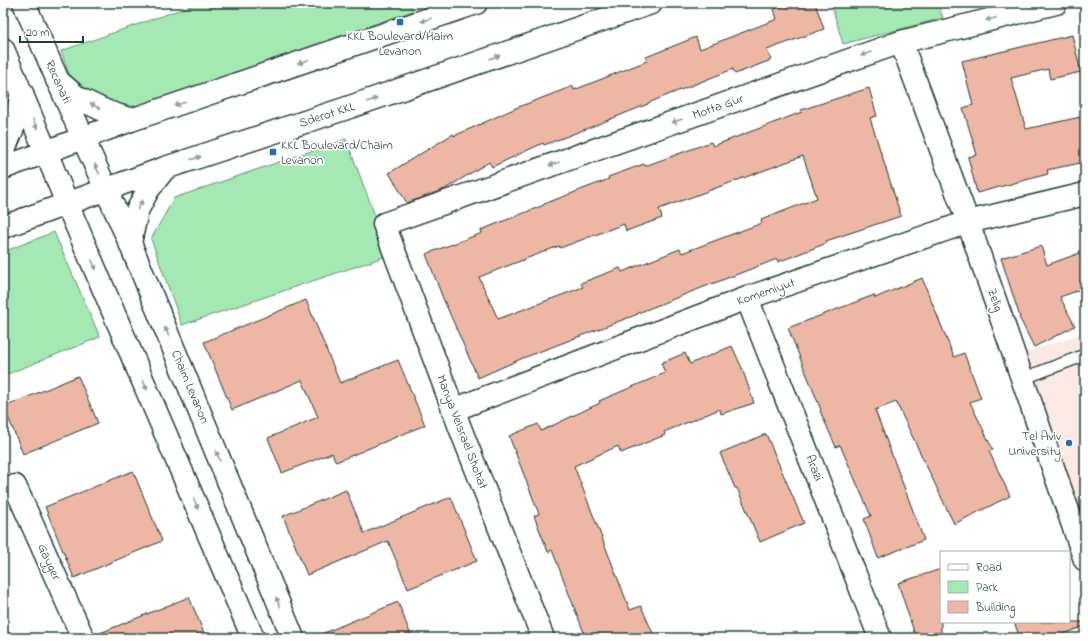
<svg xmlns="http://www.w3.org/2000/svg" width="1088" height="641" font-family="'Indie Flower',sans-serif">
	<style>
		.built { fill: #fae9e4 }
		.green { fill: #a4e8b3; stroke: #629274 }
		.building { fill: #eeb6a4; stroke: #1f3d34; fill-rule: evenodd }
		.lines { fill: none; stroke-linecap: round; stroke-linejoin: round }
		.service-casing { stroke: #1f3d34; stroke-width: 14 }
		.minor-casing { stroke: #1f3d34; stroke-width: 25 }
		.tertiary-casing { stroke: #1f3d34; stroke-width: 25 }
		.secondary-casing { stroke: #1f3d34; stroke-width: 25 }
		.service { stroke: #fff; stroke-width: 11 }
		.minor { stroke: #fff; stroke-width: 22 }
		.tertiary { stroke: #fff; stroke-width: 22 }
		.secondary { stroke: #fff; stroke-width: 22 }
		.oneway { fill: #8f9e9a }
		.poi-dot { fill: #1f6fb2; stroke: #fff; stroke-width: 1.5 }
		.labels { text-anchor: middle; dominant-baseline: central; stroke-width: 3.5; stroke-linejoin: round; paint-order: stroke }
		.poi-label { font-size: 13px; fill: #1f3d34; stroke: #fff }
		.street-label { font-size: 13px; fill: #1f3d34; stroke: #fff }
	</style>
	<rect width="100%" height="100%" fill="#fff"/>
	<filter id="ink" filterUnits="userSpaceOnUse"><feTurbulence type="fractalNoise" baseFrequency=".025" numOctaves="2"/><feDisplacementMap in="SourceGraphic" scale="8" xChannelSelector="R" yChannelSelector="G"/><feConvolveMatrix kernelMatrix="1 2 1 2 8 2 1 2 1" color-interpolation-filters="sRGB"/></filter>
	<g filter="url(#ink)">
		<path class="built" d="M1085,333V533L1022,353Z"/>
		<path class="green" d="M199,3H410L413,11L136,107L101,100L71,80L61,51Z
			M831,3H938L943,18L843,44Z
			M346,139L390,255L182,325L151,239L174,198Z
			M54,232L100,337L3,376V252Z"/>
		<path class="building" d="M791,3H815L824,29L767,50L771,60L735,74L733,69L648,103V104L586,129L544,145L543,143L492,167L489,162L445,189L407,203L389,173L453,134L454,136L516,108L573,86L574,90L647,61L646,57L696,37L700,49L777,19L774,9Z
			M1072,35L1081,72L1050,79L1048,69L1011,78L1026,129L1085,116V162L1047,170L1048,174L977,193L968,157L977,155L963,108L973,105L962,61Z
			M869,88L877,116L870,118L901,216L826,241L827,243L778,262L777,259L696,290L638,313V314L523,358L478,378L442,296L426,254L482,233L481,230L544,205V204L609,179L608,177L644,164L645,166L711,142L713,146L802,112L801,110ZM803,156L817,198L761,220L762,223L682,253L680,249L622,272L620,268L581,283L583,287L498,319L479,277L559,246L560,248L624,224L626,231L662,218L659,209Z
			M1041,246L1047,265L1085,251V288L1060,297L1075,326L1034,347L1019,317H1020L1001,258Z
			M922,278L954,357L964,353L981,398L970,402L993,450L989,451L1010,496L954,524L896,402L875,410L924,540L878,558L864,519L871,516L840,445L836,447L820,411L821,410L788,328L874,295L875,298Z
			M306,300L340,383L398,360L425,425L336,462L332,453L282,473L268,438L318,417L302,380L232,410L204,342Z
			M732,346L742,368L754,403L721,414L720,409L664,432L665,435L621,453L618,446L574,466L630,610L641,606L655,638H586L552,550L548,552L534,516L539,514L509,436L538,424L541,431L600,403L599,401L665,373L661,363L685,353L690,364Z
			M78,376L98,423L23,454L4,407Z
			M766,434L804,523L760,542L737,488H735L720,453Z
			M133,471L162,541L74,578L45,507Z
			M346,490L364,533L451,497L477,561L408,589L388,541L307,575L283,516Z
			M941,569V638H916L898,583Z
			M189,597L206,638H95V635Z
			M398,602L412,638H312Z
			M1014,622H1085V626L1053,638H1020Z"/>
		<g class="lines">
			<defs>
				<path id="service" d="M1022,379L1085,355"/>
				<path id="minor" d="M901,42L968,222L1085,560
					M747,298L880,638
					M453,410L747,298L968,222L1085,194
					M15,486L83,638
					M543,638L462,433L384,224L901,42L1056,3"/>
				<path id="tertiary" d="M24,3L83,138
					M3,49L46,152"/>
				<path id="secondary" d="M57,80L78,98L105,111L131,120
					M83,138L130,243L293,638
					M3,152L15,123L22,93
					M46,152L71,213L253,638
					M3,168L131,120L476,3
					M3,227L165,168L344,109L651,3
					M130,243L137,211L148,190L165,168"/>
			</defs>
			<use href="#service" class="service-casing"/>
			<use href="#minor" class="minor-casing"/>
			<use href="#tertiary" class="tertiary-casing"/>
			<use href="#secondary" class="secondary-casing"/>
			<use href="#service" class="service"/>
			<use href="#minor" class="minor"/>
			<use href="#tertiary" class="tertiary"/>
			<use href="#secondary" class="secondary"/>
		</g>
		<defs><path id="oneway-solid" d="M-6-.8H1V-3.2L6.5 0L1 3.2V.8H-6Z"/></defs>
		<g class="oneway">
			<use href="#oneway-solid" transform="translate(991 19) rotate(166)"/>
			<use href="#oneway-solid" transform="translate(426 20) rotate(161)"/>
			<use href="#oneway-solid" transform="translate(866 54) rotate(161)"/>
			<use href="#oneway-solid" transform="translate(495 57) rotate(-19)"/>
			<use href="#oneway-solid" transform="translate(303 62) rotate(161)"/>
			<use href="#oneway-solid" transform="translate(372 100) rotate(-19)"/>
			<use href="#oneway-solid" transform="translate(180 104) rotate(161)"/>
			<use href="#oneway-solid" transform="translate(95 106) rotate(-153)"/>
			<use href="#oneway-solid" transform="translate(677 121) rotate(161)"/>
			<use href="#oneway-solid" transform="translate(35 124) rotate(68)"/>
			<use href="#oneway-solid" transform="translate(196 158) rotate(-18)"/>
			<use href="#oneway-solid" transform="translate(554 164) rotate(161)"/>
			<use href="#oneway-solid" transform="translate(97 169) rotate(-114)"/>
			<use href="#oneway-solid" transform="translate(140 205) rotate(-62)"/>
			<use href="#oneway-solid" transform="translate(94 265) rotate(67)"/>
			<use href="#oneway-solid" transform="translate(167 332) rotate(-113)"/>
			<use href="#oneway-solid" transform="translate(145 385) rotate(67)"/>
			<use href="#oneway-solid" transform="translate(218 456) rotate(-113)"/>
			<use href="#oneway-solid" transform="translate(196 504) rotate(67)"/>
			<use href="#oneway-solid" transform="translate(278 602) rotate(-112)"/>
		</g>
	</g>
	<g class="poi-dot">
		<rect x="396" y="18" width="8" height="8" rx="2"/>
		<rect x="269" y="148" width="8" height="8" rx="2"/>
		<circle cx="1069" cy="443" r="4"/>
	</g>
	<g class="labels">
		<g class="poi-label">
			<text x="400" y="36">KKL Boulevard/Haim<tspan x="400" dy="15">Levanon</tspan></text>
			<text x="281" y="145" text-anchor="start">KKL Boulevard/Chaim<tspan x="281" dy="15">Levanon</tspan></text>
			<text x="1061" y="436" text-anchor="end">Tel Aviv<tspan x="1061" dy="15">University</tspan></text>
		</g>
		<g class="street-label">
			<text transform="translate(58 82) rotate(66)">Recanati</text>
			<text transform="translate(718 107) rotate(-19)">Motta Gur</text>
			<text transform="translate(327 115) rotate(-18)">Sderot KKL</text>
			<text transform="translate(766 292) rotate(-19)">Komemiyut</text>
			<text transform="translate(995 300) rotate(71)">Zelig</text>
			<text transform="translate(190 387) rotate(67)">Chaim Levanon</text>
			<text transform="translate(462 432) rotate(69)">Manya VeIsrael Shohat</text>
			<text transform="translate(814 468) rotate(68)">Arazi</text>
			<text transform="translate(49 562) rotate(66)">Gayger</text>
		</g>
	</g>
	<rect width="1088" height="641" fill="none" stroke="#fff" stroke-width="16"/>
	<rect x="8" y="8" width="1072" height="625" fill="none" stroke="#1f3d34" stroke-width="1.5" filter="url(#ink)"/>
	<rect x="940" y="551" width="130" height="72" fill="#ffffff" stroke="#a5b1ae"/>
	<rect x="948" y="564" width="20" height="6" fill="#ffffff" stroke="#a5b1ae"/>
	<text x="976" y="571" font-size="12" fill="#1f3d34">Road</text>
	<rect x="948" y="581" width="20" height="12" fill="#a4e8b3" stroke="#a5b1ae"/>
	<text x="976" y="591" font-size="12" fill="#1f3d34">Park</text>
	<rect x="948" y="601" width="20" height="12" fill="#eeb6a4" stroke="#a5b1ae"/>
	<text x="976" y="611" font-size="12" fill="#1f3d34">Building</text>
	<path d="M20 36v6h63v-6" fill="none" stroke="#1f3d34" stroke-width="2"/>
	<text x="26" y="36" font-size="12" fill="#1f3d34" stroke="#ffffff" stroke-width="3" paint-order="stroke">20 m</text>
</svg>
